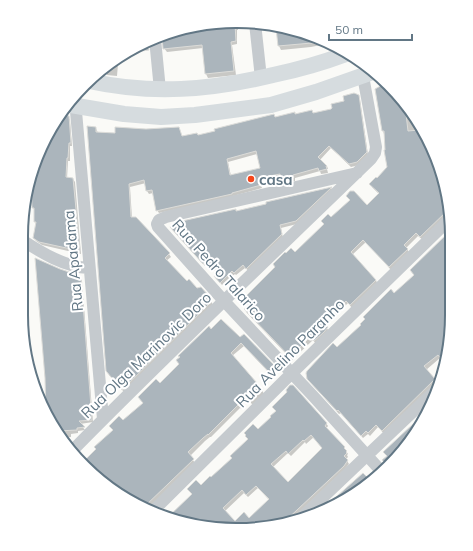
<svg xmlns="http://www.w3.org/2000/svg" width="473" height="551" font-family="Mulish,sans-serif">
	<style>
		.shadow { fill: #0003; fill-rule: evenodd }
		.building { fill: #abb5bc; stroke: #dcdcd9; fill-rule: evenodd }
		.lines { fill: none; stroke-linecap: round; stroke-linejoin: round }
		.minor { stroke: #c5cace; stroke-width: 12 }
		.major { stroke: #d6dcdf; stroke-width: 16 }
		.poi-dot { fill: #f5461c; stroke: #fff; stroke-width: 1.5 }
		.labels { text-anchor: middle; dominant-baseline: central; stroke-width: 4; stroke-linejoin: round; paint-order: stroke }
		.poi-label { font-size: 15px; font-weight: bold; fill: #627785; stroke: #fff; text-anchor: start }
		.street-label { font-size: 15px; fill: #627785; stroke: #fff }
		.rim { fill: none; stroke: #627785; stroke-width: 2 }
	</style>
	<rect width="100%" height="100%" fill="#fafaf7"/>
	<path class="shadow" d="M238,23V30H237V44L232,45L236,75L208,78L206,74L203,48L167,52L164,48L163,35L167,33Z
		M277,29L319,40L321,45L311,47L281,50L279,46Z
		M116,62L118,64L117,76L107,75L105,69Z
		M385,84L398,94L440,167L450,214L423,240L418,236L406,248L409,252L391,270L366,242L352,255L376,280L377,283L352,308L348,303L325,326L329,331L316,344L313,340L292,360L247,313L245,310L249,306L244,300L295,254L350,201L347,196L367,206L379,194L372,187L377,180L388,167L384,134L383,131L376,89Z
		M358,96L360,100L368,155L359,165L351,167L331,148L320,160L327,166L328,169H327L328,173L321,174L320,171L295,178V181L284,183L282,177L260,181L262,188L233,196V197L159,213L157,210L153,193L149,194L147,191L146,183L130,187L132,218L169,254L171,257L166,261L187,282L209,297L213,305L124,392L109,375L96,128L98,133L116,134L146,130L179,128L182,137L198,136L276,118L296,115L313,114L331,110L345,101ZM257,154L261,169L231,176L228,162Z
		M63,115L68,117L70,120L72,146H70V161H68L67,179H73L75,182L81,254L42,245L36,241L34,238L36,224L35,221V211L33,208L32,180L43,141Z
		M331,188L333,190L297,224L281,228L283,238L249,271L245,268L236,275L235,274L222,285L217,279L218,274L208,264L205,266L173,230L235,210L237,212Z
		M36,259L81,278L82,281L93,422L80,424L85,430L78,431V433L71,434V437L62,438L48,416Z
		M394,294L452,315L443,361L440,358L426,370L436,383L384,434L378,427L370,436L368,434L363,438L341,413L339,414L310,382L307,373L309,369L333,344L337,348Z
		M211,330L240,339L275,368L277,371L272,376L244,346L232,356L262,390L264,394L253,405L245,397L243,409L240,408L211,437H210L205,441L190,456L195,463L149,508L144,502L140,505L117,494L82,463L97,450L123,422L143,403L139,397L160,384Z
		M420,418L421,419L389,467L385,463L387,456L385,452Z
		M326,423L328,426L326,429L344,448L348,454L347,455L348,457L346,459L349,464L345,469L289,522L264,528H209L167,519L192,495L188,489L201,487L233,459L248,439L246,436L258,431ZM314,437L323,448L288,483L273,467L288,453L291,456L305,442L306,444ZM258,488L269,500L249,519L235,523L224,512L244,493L248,497Z"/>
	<path class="building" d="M235,24L236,41L231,42L234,71L205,74L202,45L163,49L162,36L167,33Z
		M276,28L323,41V42L278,46Z
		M148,44L149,50L134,52Z
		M384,84L398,94L410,114H406L408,131L419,130L440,167L449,209L420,237L416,233L404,245L408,249L389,267L363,240L351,252L376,280L350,305L346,301L324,323L328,327L324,332L314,341L310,337L290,357L244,309L248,305L243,299L275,267L273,264L285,252L286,253L291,248L295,252L324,224L321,221L328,214L331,217L350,200L346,196L350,191H354L367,205L379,193L369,184L376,177L377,178L387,167L384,150H385L384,131H382L375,89Z
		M354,93L359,95L367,152L357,162L349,164L329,146L318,157L327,166H326L327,169L319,171L318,168L293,175V178L281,180L280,174L259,178L261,185L232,193V194L156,211L152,190L146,191L144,180L129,184L131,217H136L170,253L165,258L187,281L189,279L197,288L201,287L209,296L211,302L122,390L106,371L87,126L96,127V132L115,133V127L146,129L179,127L182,136L197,133L198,135L215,131L214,129L274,114L275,117L295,112V114L312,110L313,113L331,109L332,108L331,104L344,101L343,96ZM256,151L260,168L230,175L227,159Z
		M64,115L69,116L71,143H69L68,158H67L66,177L73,178L80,251L39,242L33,238L36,222H34V208H32L31,182L43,141Z
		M332,187L296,221L280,225L282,234L246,269L243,265L234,273L232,271L220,283L214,276L217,273L206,261L203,264L170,227L173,223L236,209V211L266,204V202Z
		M452,229V315L445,351L443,361L438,355L424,366L435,379L382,431L376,425L368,433L366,431L361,436L338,410L337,411L307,379L306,373L307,371L333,343L337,347L361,325L360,324L365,319L363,317L391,289L394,293L414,275L410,270Z
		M35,258L60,269L72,273V274L81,277L92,420L79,421L85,427L77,428V430L58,431L46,414L45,378Z
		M221,319L240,337L244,334L276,367L270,373L241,343L231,353L263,390L250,402L243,395L241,406L238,405L208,435V434L203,438L188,452L194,459L144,507L117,494L82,463L96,449L94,447L113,430L109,426L119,416L123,420L143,403L138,397L156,379L160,383L179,364L176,360L180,357L178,356L209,326L211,329Z
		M290,385H293L327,423L325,426L345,447L344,448L347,451L346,452L347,453L344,456L348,460L344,466L282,524L264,528H209L167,518L192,494L187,489L196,480L201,485L210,476L211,477L232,458L230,456L248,439L245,436L246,435L244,433L253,424L258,429L271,417L270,416L276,411L272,407L287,392L286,390ZM311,435L322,448L288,482L271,464L286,451L288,454L303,440L304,441ZM256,486L269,499L249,518L244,512L235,521L223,508L242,490L246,495Z
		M413,424L416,426L389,467L382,460L387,456L383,452Z
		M363,473L371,481L356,494L329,507L327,505Z"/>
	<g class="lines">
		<path class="minor" d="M255,23L261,78
			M155,39L160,90
			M75,100L103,419
			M357,173L166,217L159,220L157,224L158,227L224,301L314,397L382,472
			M22,240C42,253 65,267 89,268
			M71,452C169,352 271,256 371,159L375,153L376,147L363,76
			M153,511L292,373L451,218
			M299,520L437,389"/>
		<path class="major" d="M89,81C153,95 210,90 273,75C297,70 322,63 346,54
			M71,105L124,114L161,117L195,115L271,105L316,92L370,73"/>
	</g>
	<circle class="poi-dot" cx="251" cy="179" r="4"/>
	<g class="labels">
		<g class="poi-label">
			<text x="259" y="179">casa</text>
		</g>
		<g class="street-label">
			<text transform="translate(73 261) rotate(-95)">Rua Apadama</text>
			<text transform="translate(219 270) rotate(48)">Rua Pedro Talarico</text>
			<text transform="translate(290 353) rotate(-45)">Rua Avelino Paranho</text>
			<text transform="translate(146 355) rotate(-44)">Rua Olga Marinovic Doro</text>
		</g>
	</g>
	<path d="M0 0H473V551H0ZM236 28H237A208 208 0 0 1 445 236V315A208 208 0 0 1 237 523H236A208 208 0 0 1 28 315V236A208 208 0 0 1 236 28Z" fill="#fff" fill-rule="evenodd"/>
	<path class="rim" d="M236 28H237A208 208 0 0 1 445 236V315A208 208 0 0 1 237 523H236A208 208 0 0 1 28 315V236A208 208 0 0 1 236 28Z"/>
	<path d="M329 34v6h83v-6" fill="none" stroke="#627785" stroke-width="2"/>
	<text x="335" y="34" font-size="12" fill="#627785" stroke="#ffffff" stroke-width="3" paint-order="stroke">50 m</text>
</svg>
